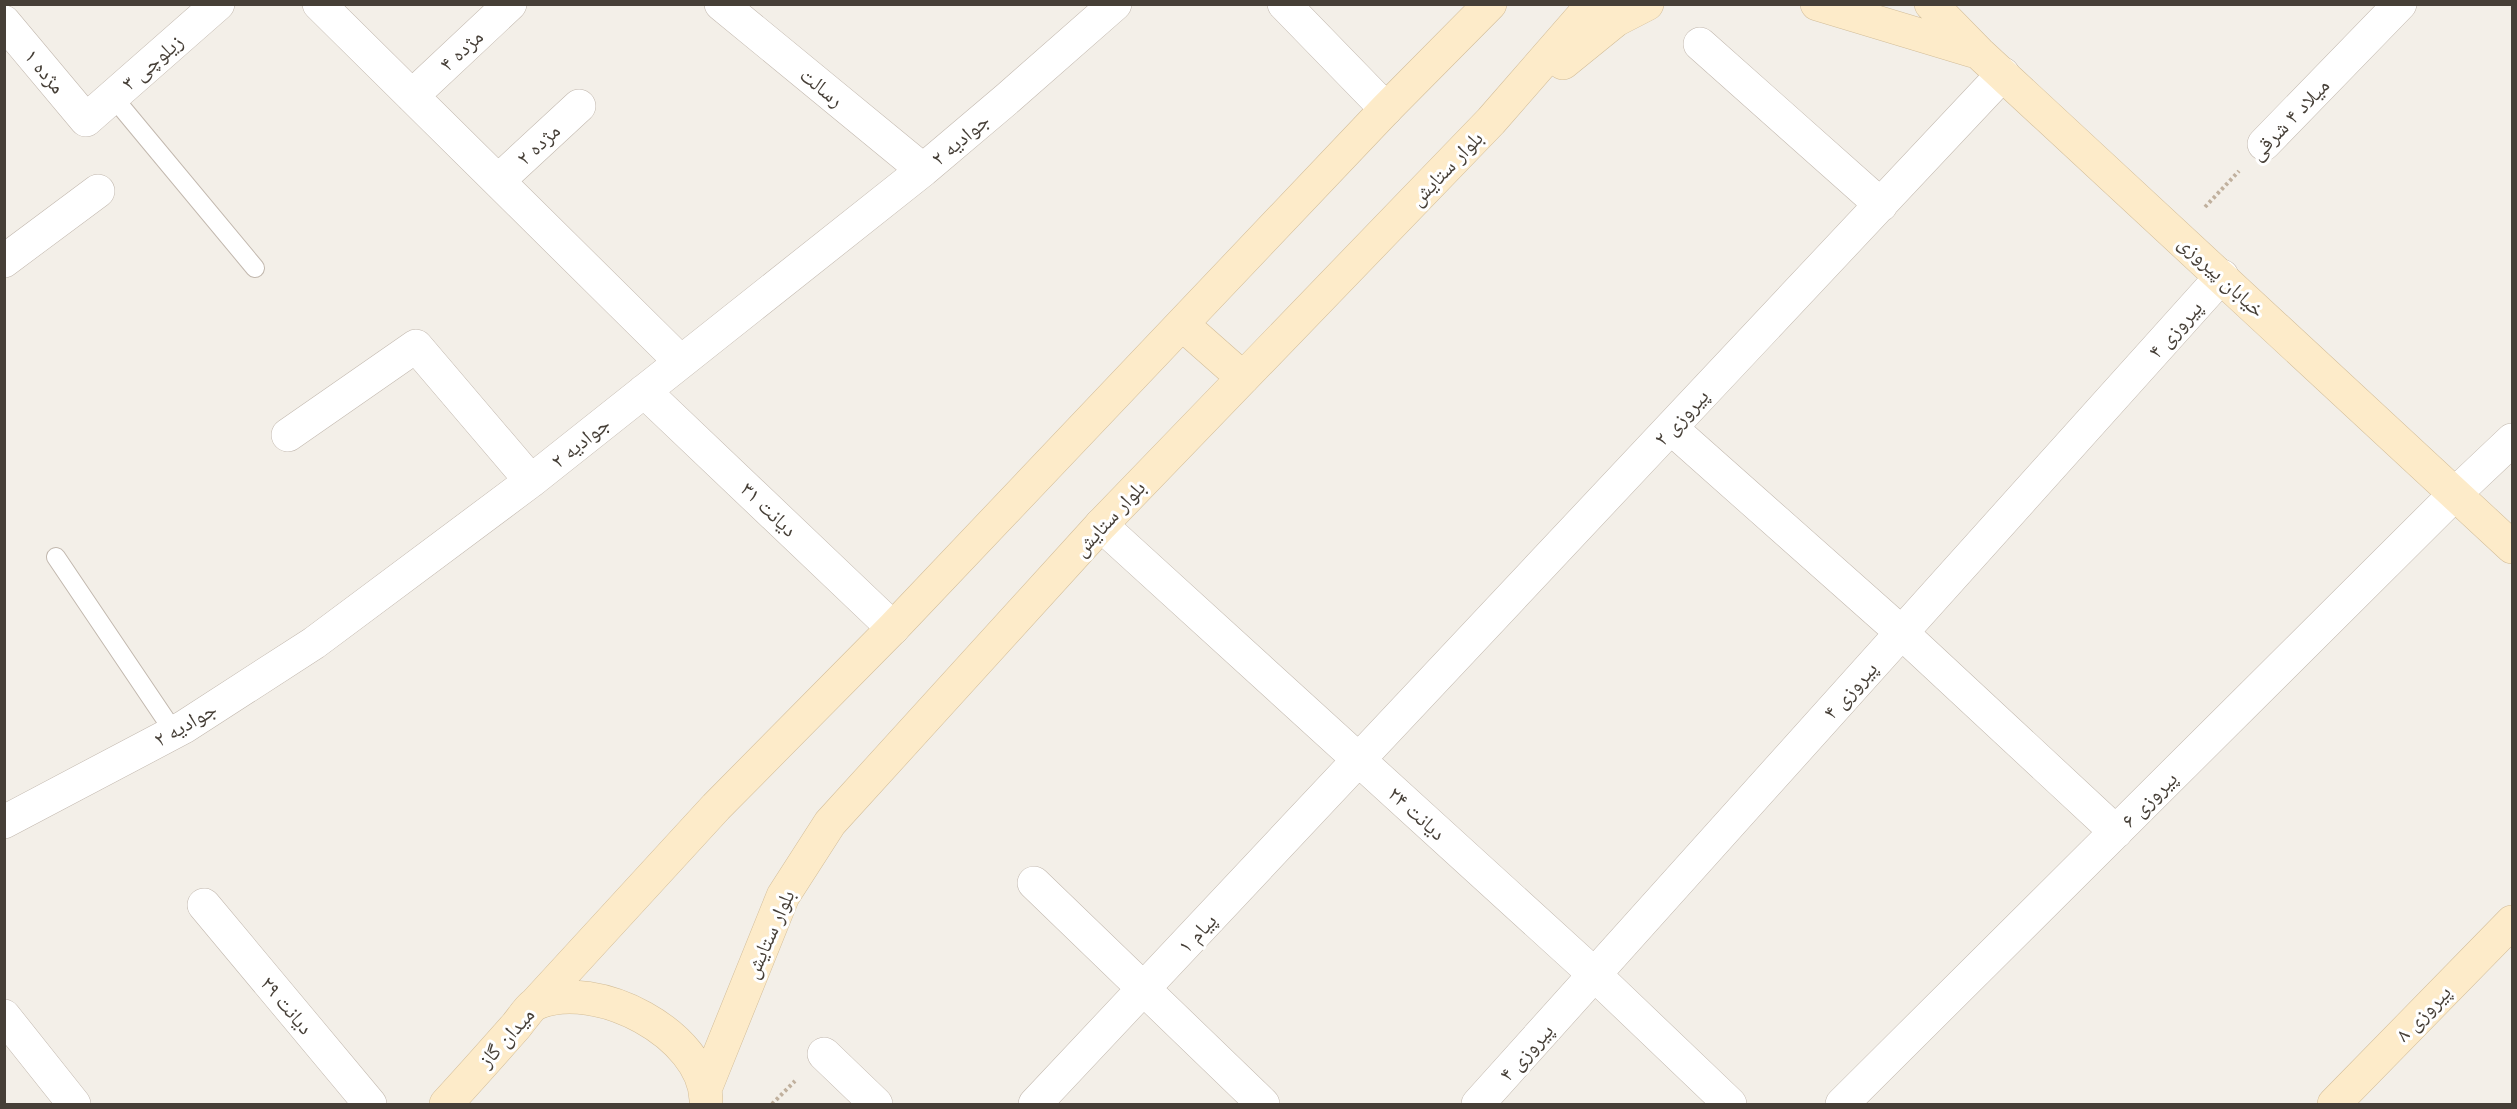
<svg xmlns="http://www.w3.org/2000/svg" width="2517" height="1109" font-family="Raleway,'Noto Naskh Arabic',sans-serif">
	<style>
		.lines { fill: none; stroke-linecap: round; stroke-linejoin: round }
		.service-casing { stroke: #c2b8ae; stroke-width: 20 }
		.minor-casing { stroke: #c2b8ae; stroke-width: 34 }
		.secondary-casing { stroke: #d2bd99; stroke-width: 34 }
		.path { stroke: #c0b09d; stroke-width: 4; stroke-dasharray: 3 3; stroke-linecap: butt }
		.service { stroke: #fff; stroke-width: 18 }
		.minor { stroke: #fff; stroke-width: 33 }
		.secondary { stroke: #fdebc9; stroke-width: 33 }
		.labels { text-anchor: middle; dominant-baseline: central; stroke-width: 6; stroke-linejoin: round; paint-order: stroke }
		.street-label { font-size: 21px; fill: #463f37; stroke: #fff }
	</style>
	<rect width="100%" height="100%" fill="#f3efe8"/>
	<g class="lines">
		<defs>
			<path id="service" d="M113,97L255,268
				M56,557L174,732"/>
			<path id="minor" d="M319,4L681,362
				M721,4L923,170
				M1284,4L1386,109
				M4,22L86,120L218,4
				M1700,44L1881,205
				M412,96L510,4
				M2264,144L2400,4
				M498,181L579,106
				M4,261L98,191
				M644,391L893,628
				M1671,428L1902,633L2116,832
				M288,435L416,346L531,481
				M1101,525L1595,975L1730,1104
				M4,822L184,727L314,643L531,481L681,362L923,170L1008,98L1115,4
				M1034,883L1263,1104
				M204,905L370,1104
				M4,1016L74,1104
				M824,1054L876,1104
				M1035,1104L2003,74
				M1478,1104L2222,276
				M1842,1104L2456,493L2512,440"/>
			<path id="secondary" d="M1817,4L1973,51
				M1931,4L1979,53L2512,547
				M1563,63L1616,20L1647,4
				M1183,325L1243,378
				M536,1003L716,807L893,628L1386,109L1490,4
				M706,1087L783,896L830,823L1101,525L1491,121L1593,4
				M446,1104C470,1078 493,1052 516,1026C522,1019 530,1006 537,1003C596,978 704,1034 706,1100
				M2334,1104L2512,922"/>
		</defs>
		<use href="#service" class="service-casing"/>
		<use href="#minor" class="minor-casing"/>
		<use href="#secondary" class="secondary-casing"/>
		<path class="path" d="M2205,207L2239,171
			M772,1104L795,1081"/>
		<use href="#service" class="service"/>
		<use href="#minor" class="minor"/>
		<use href="#secondary" class="secondary"/>
	</g>
	<g class="labels">
		<g class="street-label">
			<text transform="translate(461 50) rotate(-43)">مژده ۴</text>
			<text transform="translate(152 62) rotate(-41)">زیلوچی ۳</text>
			<text transform="translate(45 71) rotate(50)">مژده ۱</text>
			<text transform="translate(822 87) rotate(39)">رسالت</text>
			<text transform="translate(2289 119) rotate(-46)">میلاد ۴ شرقی</text>
			<text transform="translate(960 139) rotate(-40)">جوادیه ۲</text>
			<text transform="translate(538 144) rotate(-43)">مژده ۲</text>
			<text transform="translate(1446 168) rotate(-46)">بلوار ستایش</text>
			<text transform="translate(2222 276) rotate(43)">خیابان پیروزی</text>
			<text transform="translate(2175 329) rotate(-48)">پیروزی ۴</text>
			<text transform="translate(1681 417) rotate(-47)">پیروزی ۲</text>
			<text transform="translate(580 442) rotate(-39)">جوادیه ۲</text>
			<text transform="translate(769 509) rotate(44)">دیانت ۳۱</text>
			<text transform="translate(1109 518) rotate(-47)">بلوار ستایش</text>
			<text transform="translate(1850 690) rotate(-48)">پیروزی ۴</text>
			<text transform="translate(185 724) rotate(-30)">جوادیه ۲</text>
			<text transform="translate(2149 799) rotate(-45)">پیروزی ۶</text>
			<text transform="translate(1417 813) rotate(42)">دیانت ۲۴</text>
			<text transform="translate(1197 933) rotate(-47)">پیام ۱</text>
			<text transform="translate(769 934) rotate(-66)">بلوار ستایش</text>
			<text transform="translate(287 1005) rotate(50)">دیانت ۲۹</text>
			<text transform="translate(2423 1013) rotate(-46)">پیروزی ۸</text>
			<text transform="translate(506 1037) rotate(-48)">میدان گاز</text>
			<text transform="translate(1526 1052) rotate(-48)">پیروزی ۴</text>
		</g>
	</g>
	<rect width="2517" height="1109" fill="none" stroke="#463f37" stroke-width="12"/>
</svg>
